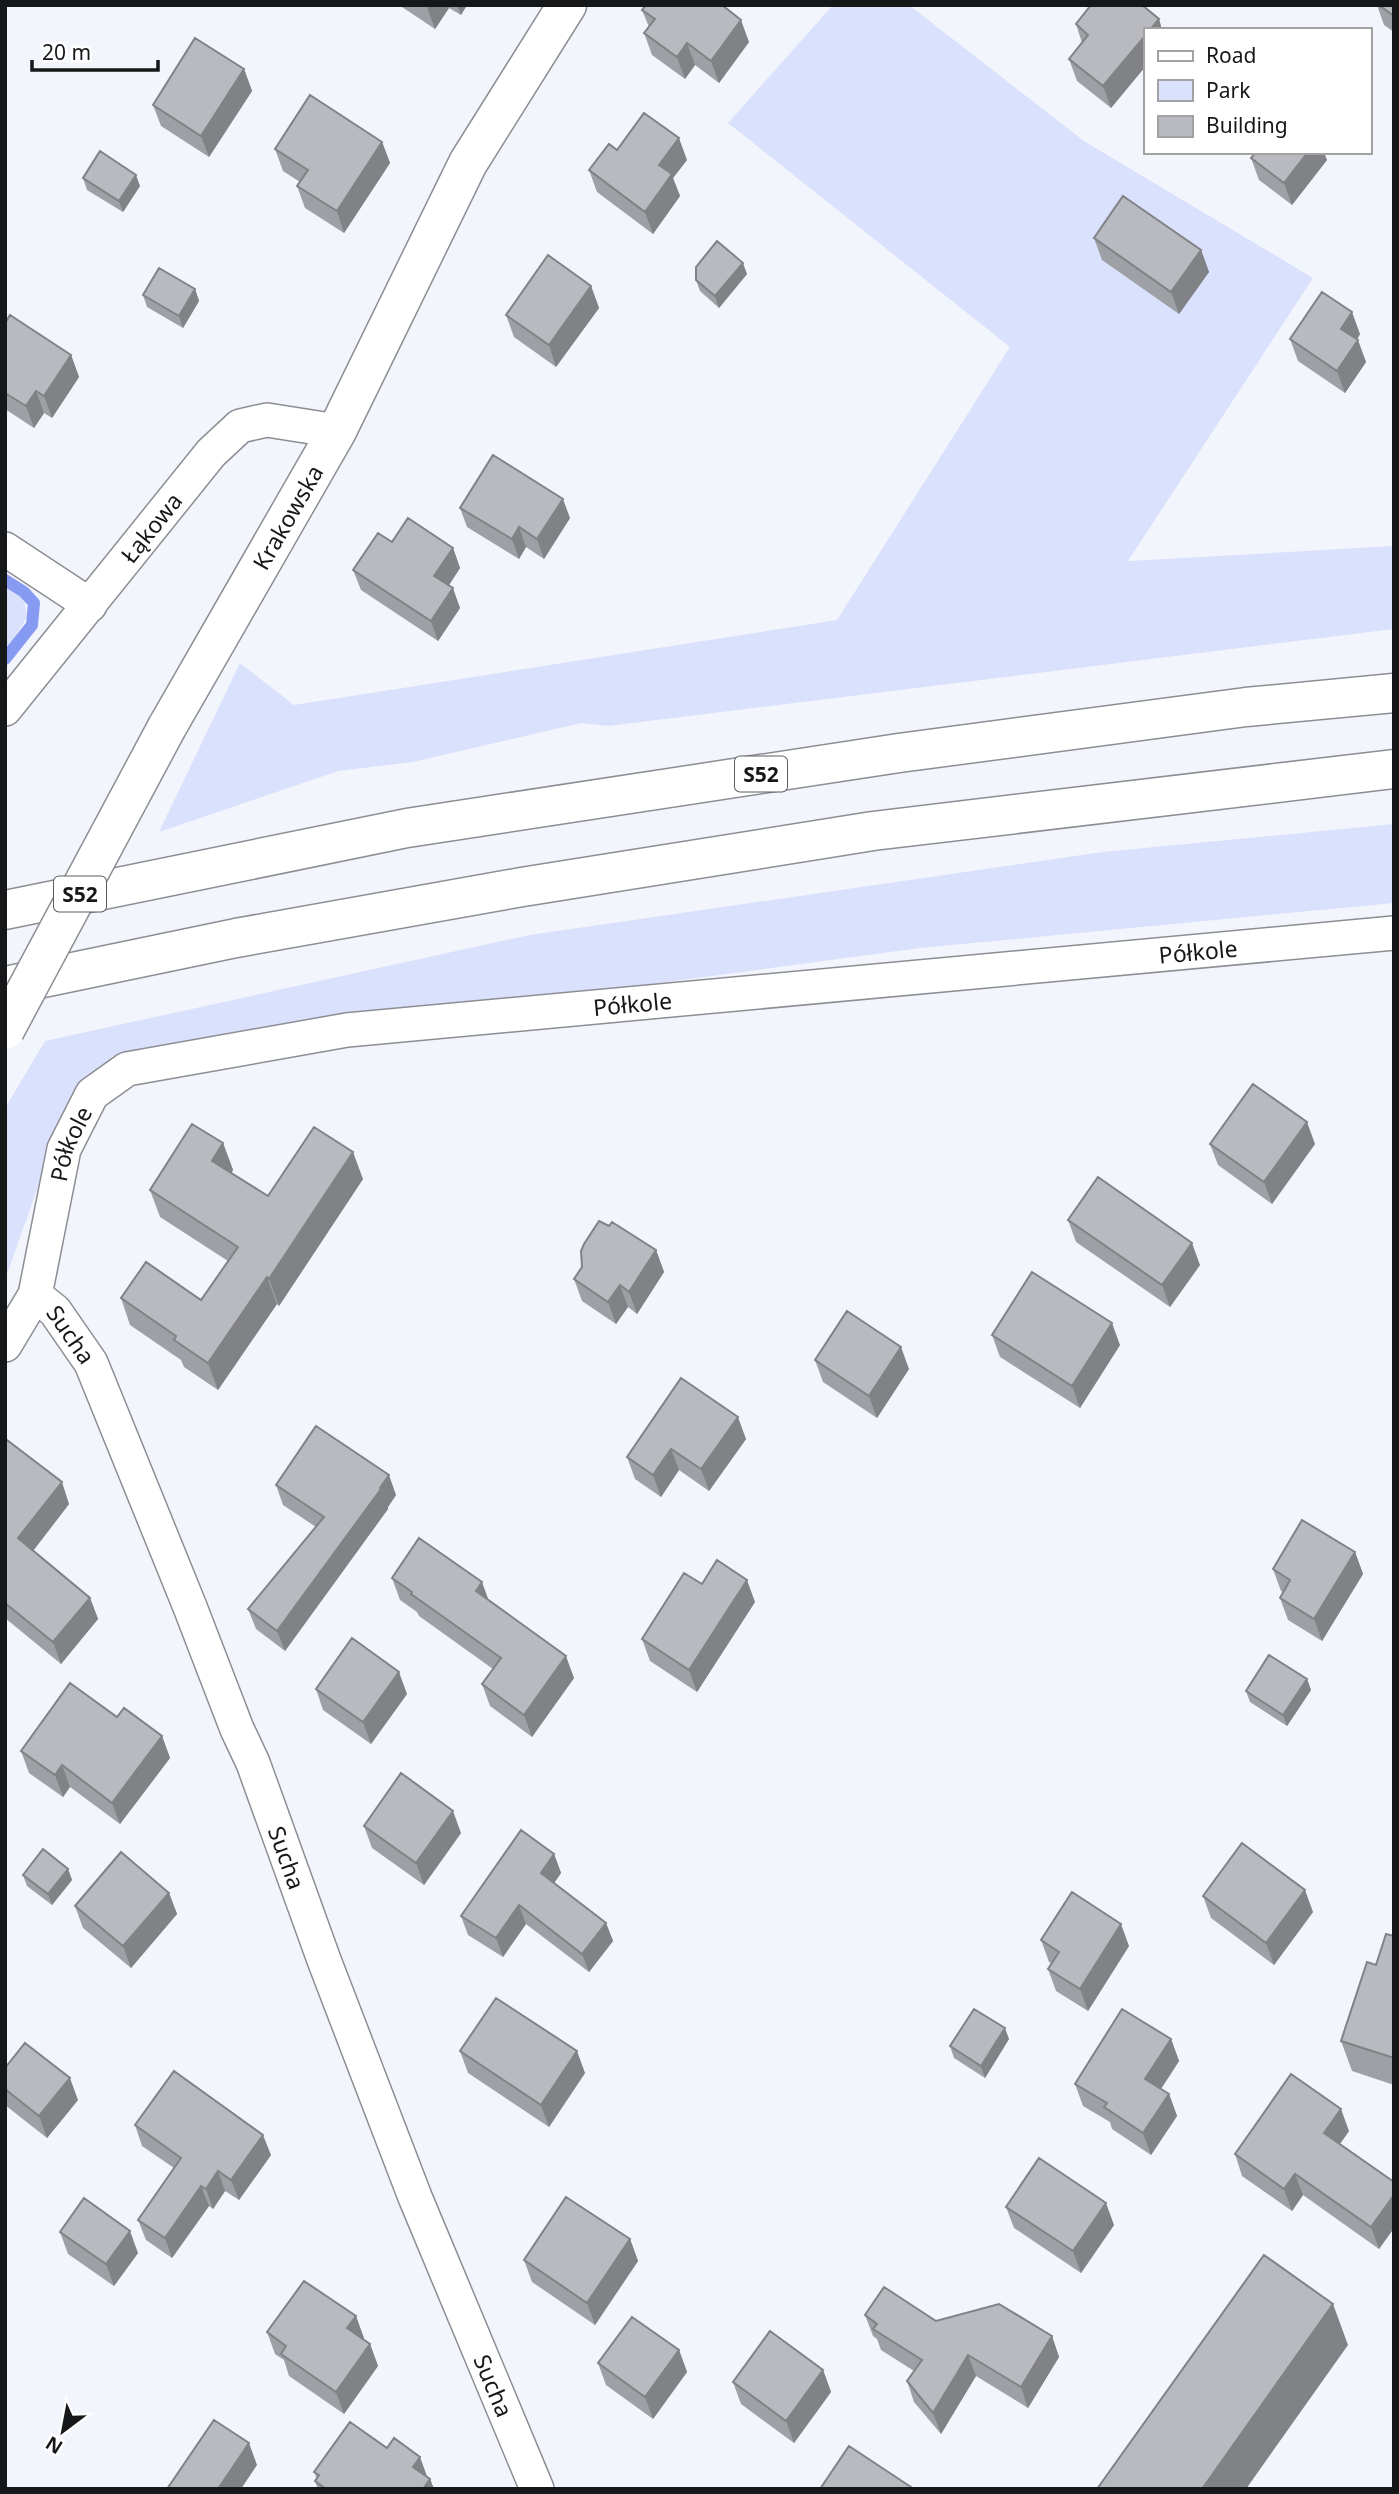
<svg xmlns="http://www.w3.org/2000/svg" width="1399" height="2494" font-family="'Noto Sans',sans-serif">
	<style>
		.green { fill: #dae1fc }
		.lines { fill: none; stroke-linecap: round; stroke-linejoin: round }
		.stream { stroke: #879af1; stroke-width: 12 }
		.street-casing { stroke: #8d8e94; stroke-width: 36 }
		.secondary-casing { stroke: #8d8e94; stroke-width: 41 }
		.highway-casing { stroke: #8d8e94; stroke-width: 41 }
		.street { stroke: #fff; stroke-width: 33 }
		.secondary { stroke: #fff; stroke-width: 38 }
		.highway { stroke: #fff; stroke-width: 38 }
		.secondary-bridge-casing { stroke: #8d8e94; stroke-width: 41; stroke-linecap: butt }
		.secondary-bridge { stroke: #fff; stroke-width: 38 }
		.wall { fill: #9ea0a5 }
		.shaded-wall { fill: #818286 }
		.building { fill: #b8bac0; stroke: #818286; stroke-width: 2 }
		.labels { text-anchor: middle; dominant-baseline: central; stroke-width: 5; stroke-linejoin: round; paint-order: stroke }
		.shield { fill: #fff; stroke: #5c5d5e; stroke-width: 2 }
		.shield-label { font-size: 21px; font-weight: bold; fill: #161719 }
		.street-label { font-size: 23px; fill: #161719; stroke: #fff }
	</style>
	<rect width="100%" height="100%" fill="#f3f5fc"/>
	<path class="green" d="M833,5H909L1084,141L1313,278L1128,561L1394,546V629L608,726L581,723L413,762L338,771L159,832L240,663L294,705L837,620L1010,347L728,123Z
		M5,587L24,599L27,617L5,654Z
		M1394,824V903L920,948L113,1056L81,1089L53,1144L5,1280V1108L45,1041L530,935L1103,852Z"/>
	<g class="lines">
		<path class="stream" d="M5,580L24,592L34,603L32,625L5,659"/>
		<defs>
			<g id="street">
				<path d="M5,549L90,605"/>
				<path id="s1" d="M5,709L211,453L240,426L267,420L337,431"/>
				<path id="s2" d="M35,1295L55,1311L91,1363L190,1607L237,1729L253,1763L324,1960L415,2197L537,2489"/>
				<path id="s3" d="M5,1345L35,1295L64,1149L92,1094L127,1069L347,1030L1394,933"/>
			</g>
			<g id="secondary">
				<path id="s4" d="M167,727L337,431L468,163L567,5"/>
			</g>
			<path id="highway" d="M5,910L407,828L899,753L1246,707L1394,693
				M5,986L236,938L522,887L873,831L1394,769"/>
		</defs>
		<use href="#street" class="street-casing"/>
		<use href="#secondary" class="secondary-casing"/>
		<use href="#highway" class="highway-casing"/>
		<use href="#street" class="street"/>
		<use href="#secondary" class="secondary"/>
		<use href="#highway" class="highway"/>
		<defs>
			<path id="secondary-bridge" d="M5,1030L167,727"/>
		</defs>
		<use href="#secondary-bridge" class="secondary-bridge-casing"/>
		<use href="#secondary-bridge" class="secondary-bridge"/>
	</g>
	<path class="wall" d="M399,5H467L461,15L449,8L435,29Z
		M1377,5H1394V32L1384,25Z
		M642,10L749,42L719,83L695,65L685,79L652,55L644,33L649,27Z
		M1159,19L1162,30H1145V67L1111,108L1077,81L1069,59L1082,43L1076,24Z
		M244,69L252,91L209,157L161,126L153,105Z
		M382,142L390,163L344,233L305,208L297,186L300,182L283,171L275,149Z
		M617,150L687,160L673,178L680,196L653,234L597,192L589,170Z
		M1251,158L1327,160L1292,205L1259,180Z
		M83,178L140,186L123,212L87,190Z
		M1094,238L1201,250L1209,272L1179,314L1102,260Z
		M747,274L719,308L700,291L696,280Z
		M591,286L599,308L556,367L514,337L506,315Z
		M195,289L199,301L183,328L147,307L143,295Z
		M5,323L71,355L79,377L52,418L44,413L34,428L5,409Z
		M1360,334L1357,340L1366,362L1345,393L1298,361L1290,339Z
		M460,508L570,518L544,559L526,547L519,559L467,527Z
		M392,542L453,548L460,568L449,585L460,608L438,641L361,590L353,570Z
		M223,1143L233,1170L231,1173L268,1196L363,1179L279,1306L277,1304L218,1390L184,1367L181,1360L130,1325L121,1298L201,1300L228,1261L160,1217L150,1190Z
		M1210,1144H1315L1272,1204L1218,1165Z
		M1068,1220L1200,1265L1170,1307L1076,1242Z
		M609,1226L656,1250L664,1272L637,1314L628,1307L616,1324L582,1301L574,1279Z
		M992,1335L1120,1345L1080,1408L1000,1357Z
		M815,1360L909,1369L877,1418L823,1382Z
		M681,1378L746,1439L709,1491L679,1470L661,1497L635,1479L627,1457Z
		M5,1443L69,1504L33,1551L90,1598L98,1619L61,1664L5,1618Z
		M276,1485L396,1495L388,1507V1509L285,1651L256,1629L248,1609L316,1527L283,1505Z
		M1355,1552L1363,1574L1322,1641L1288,1620L1280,1598L1283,1592L1281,1591L1273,1569Z
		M392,1578L488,1600L574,1678L532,1737L490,1706L482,1684L493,1669L419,1616L417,1612L400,1600Z
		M702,1584L755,1602L697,1692L650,1661L642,1639Z
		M1307,1679L1311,1690L1287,1726L1250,1702L1246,1691Z
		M316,1689L407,1694L371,1744L323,1710Z
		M117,1717L162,1736L170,1758L120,1824L70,1787L63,1797L29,1773L21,1751Z
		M364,1826L461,1833L424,1885L372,1848Z
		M554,1854L561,1873L554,1883L606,1923L613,1941L589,1972L526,1924L503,1957L468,1935L461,1916Z
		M68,1869L72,1880L52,1905L27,1886L23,1875Z
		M169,1893L177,1914L131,1968L83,1928L75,1906Z
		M1203,1896L1313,1912L1274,1965L1211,1918Z
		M1394,1936V2085L1352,2071L1341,2041L1376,1965Z
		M1041,1940L1129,1946L1088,2011L1056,1991L1048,1969L1051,1963L1049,1962Z
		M1009,2039L985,2078L954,2058L950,2046Z
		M1171,2039L1179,2061L1161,2089L1169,2094L1177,2116L1151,2155L1112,2129L1110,2122L1083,2106L1075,2084Z
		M460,2051L585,2073L549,2127L468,2073Z
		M5,2068L78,2100L47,2138L5,2105Z
		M135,2125L271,2155L239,2200L225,2191L213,2209L209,2206L172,2258L146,2240L138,2220L174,2168L142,2146Z
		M1349,2131L1340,2144L1394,2182V2228L1379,2249L1303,2195L1292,2211L1242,2176L1235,2154Z
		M1006,2207L1114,2225L1081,2273L1014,2228Z
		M60,2232L138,2253L114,2286L68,2254Z
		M630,2239L638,2261L595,2325L532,2282L524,2260Z
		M865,2315L936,2321L1052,2336L1059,2357L1028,2408L976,2376L941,2434L914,2402L907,2381L914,2371L881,2350L877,2339L873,2336Z
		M356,2316L363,2339L370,2344L378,2366L344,2414L289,2376L284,2360L275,2354L267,2332Z
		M679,2350L687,2372L653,2419L606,2385L598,2363Z
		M823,2370L831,2392L794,2443L741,2404L733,2382Z
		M314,2472L428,2477L430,2479L434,2489H318L315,2481L317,2479Z"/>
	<path class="shaded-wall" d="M428,5H448L449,8L435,29L427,7Z
		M457,5H467L461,15Z
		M1159,19L1162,30H1150Z
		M741,20L749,42L719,83L711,61Z
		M1145,36V67L1111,108L1103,86Z
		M687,43L695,65L685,79L677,57Z
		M244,69L252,91L209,157L201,136Z
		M679,138L687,160L673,178L680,196L653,234L645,212L659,165Z
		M382,142L390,163L344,233L337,211Z
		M1308,152H1324L1327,160L1292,205L1284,183Z
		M136,175L140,186L123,212L119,201Z
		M1201,250L1209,272L1179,314L1171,292Z
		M743,263L747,274L719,308L715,296Z
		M591,286L599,308L556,367L549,345Z
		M195,289L199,301L183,328L179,316Z
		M1352,312L1360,334L1349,351L1341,329Z
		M1358,340L1366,362L1345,393L1337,371Z
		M71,355L79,377L52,418L44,396Z
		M36,391L44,413L34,428L26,406Z
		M563,499L570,518L544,559L537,539Z
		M519,527L526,547L519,559L512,539Z
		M453,548L460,568L442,596L434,576Z
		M453,588L460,608L438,641L431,621Z
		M1307,1122L1315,1144L1272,1204L1264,1182Z
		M223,1143L233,1170L222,1188L212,1161Z
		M353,1152L363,1179L279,1306L269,1279Z
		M1192,1243L1200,1265L1170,1307L1162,1285Z
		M656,1250L664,1272L637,1314L629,1292Z
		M267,1277L277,1304L218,1390L208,1363Z
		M620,1285L628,1307L616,1324L608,1302Z
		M1112,1323L1120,1345L1080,1408L1072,1386Z
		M901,1347L909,1369L877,1418L869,1396Z
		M738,1417L746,1439L709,1491L701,1469Z
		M671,1449L679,1470L661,1497L653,1475Z
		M389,1475L396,1495L388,1507V1509L285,1651L277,1631Z
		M62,1482L69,1504L26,1560L18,1538Z
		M1355,1552L1363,1574L1322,1641L1314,1619Z
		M747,1580L755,1602L697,1692L689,1670Z
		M482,1582L490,1604L476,1591Z
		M90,1598L98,1619L61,1664L53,1642Z
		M566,1656L574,1678L532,1737L524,1715Z
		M399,1672L407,1694L371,1744L363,1722Z
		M1307,1679L1311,1690L1287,1726L1283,1715Z
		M162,1736L170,1758L120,1824L112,1803Z
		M62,1765L70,1787L63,1797L55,1775Z
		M453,1811L461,1833L424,1885L416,1863Z
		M554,1854L561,1873L548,1892L541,1873Z
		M68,1869L72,1880L52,1905L48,1894Z
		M1305,1890L1313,1912L1274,1965L1266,1943Z
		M169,1893L177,1914L131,1968L123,1946Z
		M519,1905L526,1924L503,1957L496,1938Z
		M606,1923L613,1941L589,1972L582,1954Z
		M1121,1924L1129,1946L1088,2011L1080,1989Z
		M1005,2028L1009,2039L985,2078L981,2066Z
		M1171,2039L1179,2061L1153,2101L1145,2079Z
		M577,2051L585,2073L549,2127L541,2105Z
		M70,2078L78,2100L47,2138L39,2116Z
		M1169,2094L1177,2116L1151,2155L1143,2133Z
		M1341,2109L1349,2131L1332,2155L1324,2133Z
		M263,2135L271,2155L239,2200L231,2180Z
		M218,2171L225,2191L213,2209L206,2189Z
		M1295,2174L1303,2195L1292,2211L1284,2189Z
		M201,2186L209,2206L172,2258L165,2238Z
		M1394,2195V2228L1379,2249L1371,2227Z
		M1106,2203L1114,2225L1081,2273L1073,2251Z
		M130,2231L138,2253L114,2286L106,2264Z
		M630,2239L638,2261L595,2325L587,2303Z
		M1333,2304L1348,2345L1246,2489H1202Z
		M356,2316L364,2338L355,2349L347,2328Z
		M1052,2336L1059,2357L1028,2408L1021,2387Z
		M370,2344L378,2366L344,2414L336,2392Z
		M679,2350L687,2372L653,2419L645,2397Z
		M968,2355L976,2376L941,2434L933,2413Z
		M823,2370L831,2392L794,2443L786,2421Z
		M249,2443L257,2465L241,2489H218Z
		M420,2457L428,2479L413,2467Z
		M430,2479L434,2489H423Z"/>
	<path class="building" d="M646,5H722L741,20L711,61L687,43L677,57L644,33L655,19L642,10Z
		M1091,5H1142L1159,19L1150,30H1145V36L1103,86L1069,59L1088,35L1076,24Z
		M1379,5H1394V16Z
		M195,38L244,69L201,136L153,105Z
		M310,95L382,142L337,211L297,186L308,170L275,149Z
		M644,113L679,138L659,165L672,174L645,212L589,170L609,144L617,150Z
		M100,151L136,175L119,201L83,178Z
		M1256,152H1308L1284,183L1251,158Z
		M1123,196L1201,250L1171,292L1094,238Z
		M717,241L743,263L715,296L696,280V267Z
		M548,255L591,286L549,345L506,315Z
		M159,268L195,289L179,316L143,295Z
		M1322,292L1352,312L1341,329L1358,340L1337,371L1290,339Z
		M10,315L71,355L44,396L36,391L26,406L5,393V323Z
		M493,455L563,499L537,539L519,527L512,539L460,508Z
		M408,518L453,548L434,576L453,588L431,621L353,570L378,533L392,542Z
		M1253,1084L1307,1122L1264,1182L1210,1144Z
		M192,1124L223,1143L212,1161L268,1196L314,1127L353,1152L269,1279L267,1277L208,1363L174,1340L176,1336L121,1298L146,1262L201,1300L238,1247L150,1190Z
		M1098,1177L1192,1243L1162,1285L1068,1220Z
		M599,1221L609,1226L612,1222L656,1250L629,1292L620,1285L608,1302L574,1279L582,1267L581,1251L584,1244Z
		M1032,1272L1112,1323L1072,1386L992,1335Z
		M847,1311L901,1347L869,1396L815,1360Z
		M681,1378L738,1417L701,1469L671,1449L653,1475L627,1457Z
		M316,1426L389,1475L380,1488L381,1489L277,1631L248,1609L324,1517L276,1485Z
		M7,1440L62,1482L18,1538L90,1598L53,1642L5,1603V1443Z
		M1302,1520L1355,1552L1314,1619L1280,1598L1290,1580L1273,1569Z
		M419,1538L482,1582L476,1591L566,1656L524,1715L482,1684L501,1658L411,1594L412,1592L392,1578Z
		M717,1560L747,1580L689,1670L642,1639L684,1573L702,1584Z
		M352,1638L399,1672L363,1722L316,1689Z
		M1269,1655L1307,1679L1283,1715L1246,1691Z
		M70,1683L117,1717L124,1708L162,1736L112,1803L62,1765L55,1775L21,1751Z
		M401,1773L453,1811L416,1863L364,1826Z
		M521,1830L554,1854L541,1873L606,1923L582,1954L519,1905L496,1938L461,1916Z
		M1242,1843L1305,1890L1266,1943L1203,1896Z
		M43,1849L68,1869L48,1894L23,1875Z
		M121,1852L169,1893L123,1946L75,1906Z
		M1072,1892L1121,1924L1080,1989L1048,1969L1059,1952L1041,1940Z
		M1386,1934L1394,1936V2058L1341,2041L1367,1962L1376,1965Z
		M496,1998L577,2051L541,2105L460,2051Z
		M974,2009L1005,2028L981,2066L950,2046Z
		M1122,2009L1171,2039L1145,2079L1169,2094L1143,2133L1104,2107L1107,2103L1075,2084Z
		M25,2043L70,2078L39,2116L5,2089V2068Z
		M174,2071L263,2135L231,2180L218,2171L206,2189L201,2186L165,2238L138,2220L181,2158L135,2125Z
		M1291,2074L1341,2109L1324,2133L1394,2182V2195L1371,2227L1295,2174L1284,2189L1235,2154Z
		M1039,2158L1106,2203L1073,2251L1006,2207Z
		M566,2197L630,2239L587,2303L524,2260Z
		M84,2198L130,2231L106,2264L60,2232Z
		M1264,2255L1333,2304L1202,2489H1097Z
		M304,2281L356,2316L347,2328L370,2344L336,2392L281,2354L286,2346L267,2332Z
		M884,2287L936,2321L999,2304L1052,2336L1021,2387L968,2355L933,2413L907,2381L922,2360L873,2329L877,2324L865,2315Z
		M632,2317L679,2350L645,2397L598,2363Z
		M770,2331L823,2370L786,2421L733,2382Z
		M214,2420L249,2443L218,2489H167Z
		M350,2422L387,2448L394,2438L420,2457L413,2467L430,2479L423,2489H326L315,2481L319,2475L314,2472Z
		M849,2446L911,2487L910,2489H820Z"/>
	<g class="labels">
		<g class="shield">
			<rect x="735" y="756.5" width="52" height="35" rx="5"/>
			<rect x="54" y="876.5" width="52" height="35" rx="5"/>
		</g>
		<g class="shield-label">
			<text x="761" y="774">S52</text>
			<text x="80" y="894">S52</text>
		</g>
		<g class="street-label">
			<text stroke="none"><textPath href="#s4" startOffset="242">Krakowska</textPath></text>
			<text stroke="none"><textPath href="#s1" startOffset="233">Łąkowa</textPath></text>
			<text stroke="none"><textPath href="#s3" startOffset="1390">Półkole</textPath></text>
			<text stroke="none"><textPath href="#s3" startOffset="822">Półkole</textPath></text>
			<text stroke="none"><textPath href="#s3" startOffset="214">Półkole</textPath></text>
			<text stroke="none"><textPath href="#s2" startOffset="54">Sucha</textPath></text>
			<text stroke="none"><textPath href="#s2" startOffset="621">Sucha</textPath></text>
			<text stroke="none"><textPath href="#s2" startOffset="1188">Sucha</textPath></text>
		</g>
	</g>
	<rect width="1399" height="2494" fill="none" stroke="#161719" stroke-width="14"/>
	<rect x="1144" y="28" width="228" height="126" fill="#ffffff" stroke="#a2a2a3" stroke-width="2"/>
	<rect x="1158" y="51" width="35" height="10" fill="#ffffff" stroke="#a2a2a3" stroke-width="2"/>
	<text x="1206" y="63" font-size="21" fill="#161719">Road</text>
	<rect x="1158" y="80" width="35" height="21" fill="#dae1fc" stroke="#a2a2a3" stroke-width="2"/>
	<text x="1206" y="98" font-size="21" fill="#161719">Park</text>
	<rect x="1158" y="116" width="35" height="21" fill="#b8bac0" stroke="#a2a2a3" stroke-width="2"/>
	<text x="1206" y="133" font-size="21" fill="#161719">Building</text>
	<g transform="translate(63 2431) rotate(212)" stroke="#ffffff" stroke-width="5" paint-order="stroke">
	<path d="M0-5L12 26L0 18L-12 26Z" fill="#161719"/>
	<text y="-10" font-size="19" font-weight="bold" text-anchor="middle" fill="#161719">N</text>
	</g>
	<path d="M32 60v10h126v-10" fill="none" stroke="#161719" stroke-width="3.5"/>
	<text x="42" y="60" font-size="21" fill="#161719" stroke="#ffffff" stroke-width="5" paint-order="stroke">20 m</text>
</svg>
